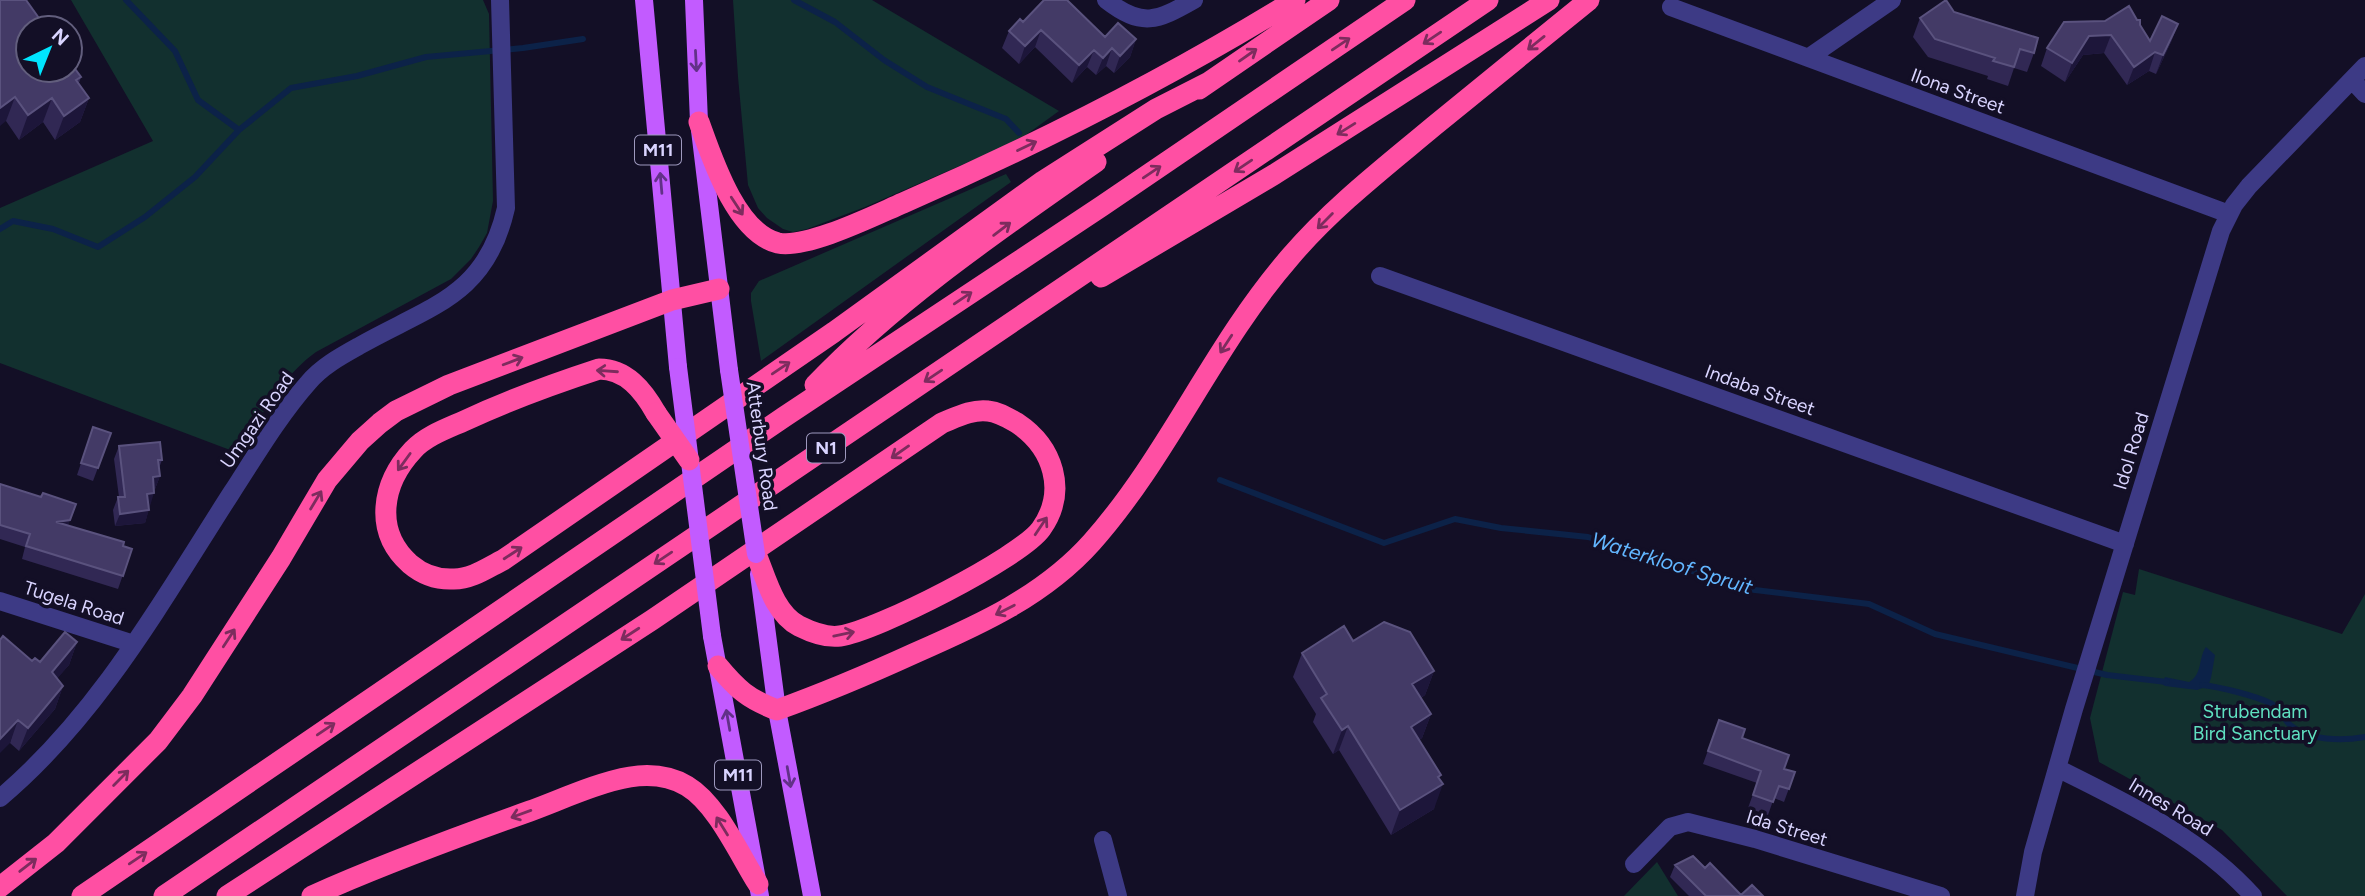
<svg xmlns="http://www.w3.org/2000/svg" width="2365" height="896" font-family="Figtree,sans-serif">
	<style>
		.green { fill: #12302f }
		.water { fill: #0c2248 }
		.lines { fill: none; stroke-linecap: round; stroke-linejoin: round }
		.stream { stroke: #0c2248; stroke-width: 6 }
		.street { stroke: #3d3a85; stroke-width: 18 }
		.primary { stroke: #c25bff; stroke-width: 18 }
		.highway { stroke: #ff4fa3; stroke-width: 21 }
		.primary-bridge { stroke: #c25bff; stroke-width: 18 }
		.highway-bridge { stroke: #ff4fa3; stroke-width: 21 }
		.wall { fill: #312854 }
		.shaded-wall { fill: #1d163a }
		.building { fill: #433a66; stroke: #5a527e; stroke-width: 2 }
		.oneway { stroke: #7d2c5e }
		.oneway2 { stroke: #623188 }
		.labels { text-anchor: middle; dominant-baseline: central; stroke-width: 7; stroke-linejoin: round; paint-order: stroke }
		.shield { fill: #130f26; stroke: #9e99be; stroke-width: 2 }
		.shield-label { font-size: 18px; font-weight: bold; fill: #d9d4ff }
		.street-label { font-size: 19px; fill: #d9d4ff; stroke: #130f26 }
		.park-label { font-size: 19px; fill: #5fe0c0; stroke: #130f26 }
		.water-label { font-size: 21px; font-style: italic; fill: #62b6ff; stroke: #130f26 }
	</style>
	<rect width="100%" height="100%" fill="#130f26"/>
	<path class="green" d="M71,0H483L489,14L493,201L487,233L479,247L471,259L451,279L316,352C281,377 261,418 238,453L0,363V208L153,141Z
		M733,0H872L1059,111L1019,140L865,207L807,229L793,232L783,229L767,218L758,208L748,185L738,77Z
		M1006,174L1011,182L761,361L751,301V293L759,281Z
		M2139,569L2342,634L2365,594V896H2287L2222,830L2099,762L2090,718L2123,592L2135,595Z
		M1657,862L1678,896H1624Z"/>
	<path class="water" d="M2206,647L2215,655L2211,678L2208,686L2197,690L2165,686L2162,684L2165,677L2189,682C2203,674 2198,658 2206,647Z"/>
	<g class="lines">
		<path class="stream" d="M126,0L175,51L198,100L239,130L291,88L357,76L426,57L523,48L583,39
			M794,0L835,22L884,60L927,87L1006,119L1019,133
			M0,229L13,221L53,229L98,247L145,217L195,177L239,130
			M1220,480L1384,543L1455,519L1501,528L1588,537L1747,589L1869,604L1935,634L2107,675L2167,682
			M2202,685C2220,687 2257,696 2272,704C2280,709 2283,718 2290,725C2309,741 2342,741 2365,737"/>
		<path class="street" d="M1106,0C1142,28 1157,21 1194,0
			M1671,7L2229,214
			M1808,58L1892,0
			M2352,80L2365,94
			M1380,276L2125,544
			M0,601L134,644
			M2057,768C2128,804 2199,836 2253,896
			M0,798C99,715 163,599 232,492C256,455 279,416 308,383C321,367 341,356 359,346C429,306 486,297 506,208L500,0
			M1103,840L1118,896
			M1634,864L1670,827L1688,822L1755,839L1941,896
			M2025,896L2033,852L2074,709L2221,231L2234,205L2249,186L2365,66"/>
		<path class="primary" d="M644,0L678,367
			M694,0L699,122L729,370
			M759,574L777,710L812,896
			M712,636L760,896"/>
		<path class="highway" d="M1199,89L1329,0
			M699,122C712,158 736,233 778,243C807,249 875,215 903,203C1038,144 1170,77 1295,0
			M1101,277L1275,174L1549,0
			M815,385C897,299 999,230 1096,162
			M656,413C643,390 626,369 599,369C553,384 507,401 464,421C446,429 426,436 413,450C382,483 373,531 410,564C423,575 437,580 454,579C472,579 487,568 503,560L834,332L1043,181L1156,109L1211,81
			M718,666C737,689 748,699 777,710C824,693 869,674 915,653C979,625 1044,596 1092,542C1169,455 1214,344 1291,256C1333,207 1385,167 1434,126C1486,84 1537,42 1589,0
			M0,887L56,843L158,741L192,696L281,558L327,480L360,441L380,423L396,411L449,385L672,300L719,289
			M82,896L784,417L1102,206L1405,0
			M164,896L1488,0
			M227,896L652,620L942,423C957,417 972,409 988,411C999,412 1008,418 1017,423C1053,447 1068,491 1041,529C1020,558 876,631 840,636C826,638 811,632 799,626C774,613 766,578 756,554
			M312,896C383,864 457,837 530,811C560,800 599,782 630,777C649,774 670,776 687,786C717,804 739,854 758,884"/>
		<path class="primary-bridge" d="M678,367L712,636
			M729,370L756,554"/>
		<path class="highway-bridge" d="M656,413L689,460"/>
	</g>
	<path class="wall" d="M0,0L81,77L79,83L89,98L80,122L55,140L43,122L19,140L6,121Z
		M1954,12L2034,53L2027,72L2014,68L2008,86L1987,79L1988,76L1928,57L1913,37L1920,18Z
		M1023,22L1105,37L1136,39L1130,57L1114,73L1106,66L1096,75L1087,67L1072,83L1035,47L1019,64L1002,48L1009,31Z
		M2178,24L2171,42L2156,74L2149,71L2127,85L2104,53L2083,55L2065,82L2041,66L2047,48L2140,25L2150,41Z
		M93,427L111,433L93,481L77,475Z
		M119,446L162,460L159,468L160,476L155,489H154L145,523L115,526L113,510L118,497H119L114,459Z
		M0,484L68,525L132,549L118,589L22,559L25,547L0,539Z
		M1353,641L1434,671L1425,695L1421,698L1431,714L1422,738L1419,740L1439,779L1434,809L1391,835L1339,750L1333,754L1313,722L1316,714L1293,677L1302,653Z
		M77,642L69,665L57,678L63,686L55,709L19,751L10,743L32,661L40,662Z
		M1719,720L1742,738L1784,769L1795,772L1784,802L1774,798L1768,815L1748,808L1757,783L1703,764Z
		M1675,865L1705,868L1741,895L1763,896H1689L1670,877Z"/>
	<path class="shaded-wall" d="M2178,24L2171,42L2156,74L2163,55Z
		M1041,30L1035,47L1019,64L1025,46Z
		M2111,35L2104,53L2083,55L2065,82L2072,63L2089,36Z
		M1136,39L1130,57L1114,73L1120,56Z
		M1112,48L1106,66L1096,75L1103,58Z
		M1094,50L1087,67L1072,83L1079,65Z
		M2155,52L2149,71L2127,85L2134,67Z
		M15,97L6,121L0,126V108Z
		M52,98L43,122L19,140L28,115Z
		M89,98L80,122L55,140L64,116Z
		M160,476L155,489L148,490L153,477Z
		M154,493L150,506L143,507L147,494Z
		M149,510L145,523L115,526L120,514Z
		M70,520L66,532L56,522Z
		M77,642L69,665L43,695L52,672Z
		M1434,671L1425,695L1403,709L1412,684Z
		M63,686L55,709L19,751L28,728Z
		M1431,714L1422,738L1402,751L1411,727Z
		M18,720L10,743L0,753V739Z
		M1348,726L1339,750L1333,754L1342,730Z
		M1441,775L1436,788L1443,784L1434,809L1391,835L1400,810Z"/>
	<path class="building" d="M0,0H26L46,28H28V70H70V62L81,77L76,80L89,98L64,116L52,98L28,115L15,97L0,108Z
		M1044,0H1067L1105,37L1118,23L1136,39L1120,56L1112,48L1103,58L1094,50L1079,65L1041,30L1025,46L1009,31L1020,19L1023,22Z
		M1946,0L1954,12L2038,38L2034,53L2020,49L2014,67L1993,61L1995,58L1935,39L1920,18Z
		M2129,6L2137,20H2140V25L2150,41L2162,16L2178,24L2163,55L2155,52L2134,67L2111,35L2089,36L2072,63L2047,48L2064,22L2105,21Z
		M93,427L111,433L98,468L81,463Z
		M160,442L162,460H158L160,476L153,477L154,493L147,494L149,510L120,514L118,497H125L119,446Z
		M0,484L41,497L43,493L76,504L70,520L56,522L124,542L123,546L132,549L123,576L26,546L30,534L0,525Z
		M1384,622L1410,632L1434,671L1412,684L1431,714L1411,727L1441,775L1438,777L1443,784L1400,810L1348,726L1342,730L1321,698L1327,694L1302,653L1344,626L1353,641Z
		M65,632L77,642L52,672L63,686L28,728L18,720L0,739V640L3,636L32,661L35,658L40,662Z
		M1719,720L1745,729L1742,738L1789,755L1784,769L1795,772L1789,789L1779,786L1773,802L1753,795L1761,771L1708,751Z
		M1693,856L1705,868L1710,863L1741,895L1752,885L1763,896H1706L1675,865Z"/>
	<defs><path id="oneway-shaft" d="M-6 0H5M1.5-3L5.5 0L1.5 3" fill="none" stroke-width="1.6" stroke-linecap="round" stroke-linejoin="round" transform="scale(1.75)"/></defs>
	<g class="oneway">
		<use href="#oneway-shaft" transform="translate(1432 38) rotate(146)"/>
		<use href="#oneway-shaft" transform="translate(1536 43) rotate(141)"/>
		<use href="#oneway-shaft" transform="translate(1341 44) rotate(-34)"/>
		<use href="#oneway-shaft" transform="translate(1248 55) rotate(-35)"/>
		<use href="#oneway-shaft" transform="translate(1346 129) rotate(148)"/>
		<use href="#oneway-shaft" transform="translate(1027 146) rotate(-26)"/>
		<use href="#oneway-shaft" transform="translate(1243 166) rotate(146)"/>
		<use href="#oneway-shaft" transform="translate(1152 172) rotate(-34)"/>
		<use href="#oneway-shaft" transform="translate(737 206) rotate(57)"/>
		<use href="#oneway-shaft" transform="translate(1325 221) rotate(135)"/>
		<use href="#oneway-shaft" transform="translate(1002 229) rotate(-37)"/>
		<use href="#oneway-shaft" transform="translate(963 298) rotate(-34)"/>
		<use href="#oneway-shaft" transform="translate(1226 344) rotate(123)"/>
		<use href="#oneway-shaft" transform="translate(513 361) rotate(-21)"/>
		<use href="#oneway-shaft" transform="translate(781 368) rotate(-34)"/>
		<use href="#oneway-shaft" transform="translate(607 371) rotate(-176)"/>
		<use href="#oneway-shaft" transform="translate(933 376) rotate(146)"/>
		<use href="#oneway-shaft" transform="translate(900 452) rotate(145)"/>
		<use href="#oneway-shaft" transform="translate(404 462) rotate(126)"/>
		<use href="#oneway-shaft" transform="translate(316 500) rotate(-59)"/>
		<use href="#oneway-shaft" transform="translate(1041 526) rotate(-56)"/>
		<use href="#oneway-shaft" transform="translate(513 553) rotate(-33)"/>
		<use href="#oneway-shaft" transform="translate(663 558) rotate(146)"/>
		<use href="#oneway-shaft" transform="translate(1005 610) rotate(153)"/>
		<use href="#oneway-shaft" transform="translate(630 634) rotate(147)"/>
		<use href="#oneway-shaft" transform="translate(844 634) rotate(-12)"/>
		<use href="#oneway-shaft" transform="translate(229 638) rotate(-57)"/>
		<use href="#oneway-shaft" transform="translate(326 729) rotate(-34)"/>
		<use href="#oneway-shaft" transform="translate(121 778) rotate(-45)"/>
		<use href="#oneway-shaft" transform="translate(521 814) rotate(160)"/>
		<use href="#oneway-shaft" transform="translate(722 826) rotate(-122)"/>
		<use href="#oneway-shaft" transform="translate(138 858) rotate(-34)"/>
		<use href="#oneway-shaft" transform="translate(28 865) rotate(-38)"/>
	</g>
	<g class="oneway2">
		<use href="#oneway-shaft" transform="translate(696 61) rotate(87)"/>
		<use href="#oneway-shaft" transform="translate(661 183) rotate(-95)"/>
		<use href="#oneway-shaft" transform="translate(728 720) rotate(-100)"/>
		<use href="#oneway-shaft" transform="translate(789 777) rotate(80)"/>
	</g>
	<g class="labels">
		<g class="shield">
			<rect x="635" y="135.5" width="46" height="29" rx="5"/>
			<rect x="807" y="433.5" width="38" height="29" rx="5"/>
			<rect x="715" y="760.5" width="46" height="29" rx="5"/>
		</g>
		<g class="shield-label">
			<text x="658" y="150">M11</text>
			<text x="826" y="448">N1</text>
			<text x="738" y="775">M11</text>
		</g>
		<g class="street-label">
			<text transform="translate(1958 91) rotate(20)">Ilona Street</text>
			<text transform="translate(1760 390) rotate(20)">Indaba Street</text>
			<text transform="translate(257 420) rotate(-55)">Umgazi Road</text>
			<text transform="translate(762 446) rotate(82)">Atterbury Road</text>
			<text transform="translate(2131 451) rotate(-73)">Idol Road</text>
			<text transform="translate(74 603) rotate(18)">Tugela Road</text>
			<text transform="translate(2171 807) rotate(31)">Innes Road</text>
			<text transform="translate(1787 828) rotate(17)">Ida Street</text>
		</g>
		<g class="park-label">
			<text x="2255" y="711">Strubendam<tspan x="2255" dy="22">Bird Sanctuary</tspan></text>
		</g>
		<g class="water-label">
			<text transform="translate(1672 563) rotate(17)">Waterkloof Spruit</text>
		</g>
	</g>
	<g transform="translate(49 49) rotate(43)"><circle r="33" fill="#130f26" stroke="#625e7d" stroke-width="2"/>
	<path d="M0-5L12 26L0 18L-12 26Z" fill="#00e5ff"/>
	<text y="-10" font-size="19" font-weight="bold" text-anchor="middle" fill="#d9d4ff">N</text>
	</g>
</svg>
